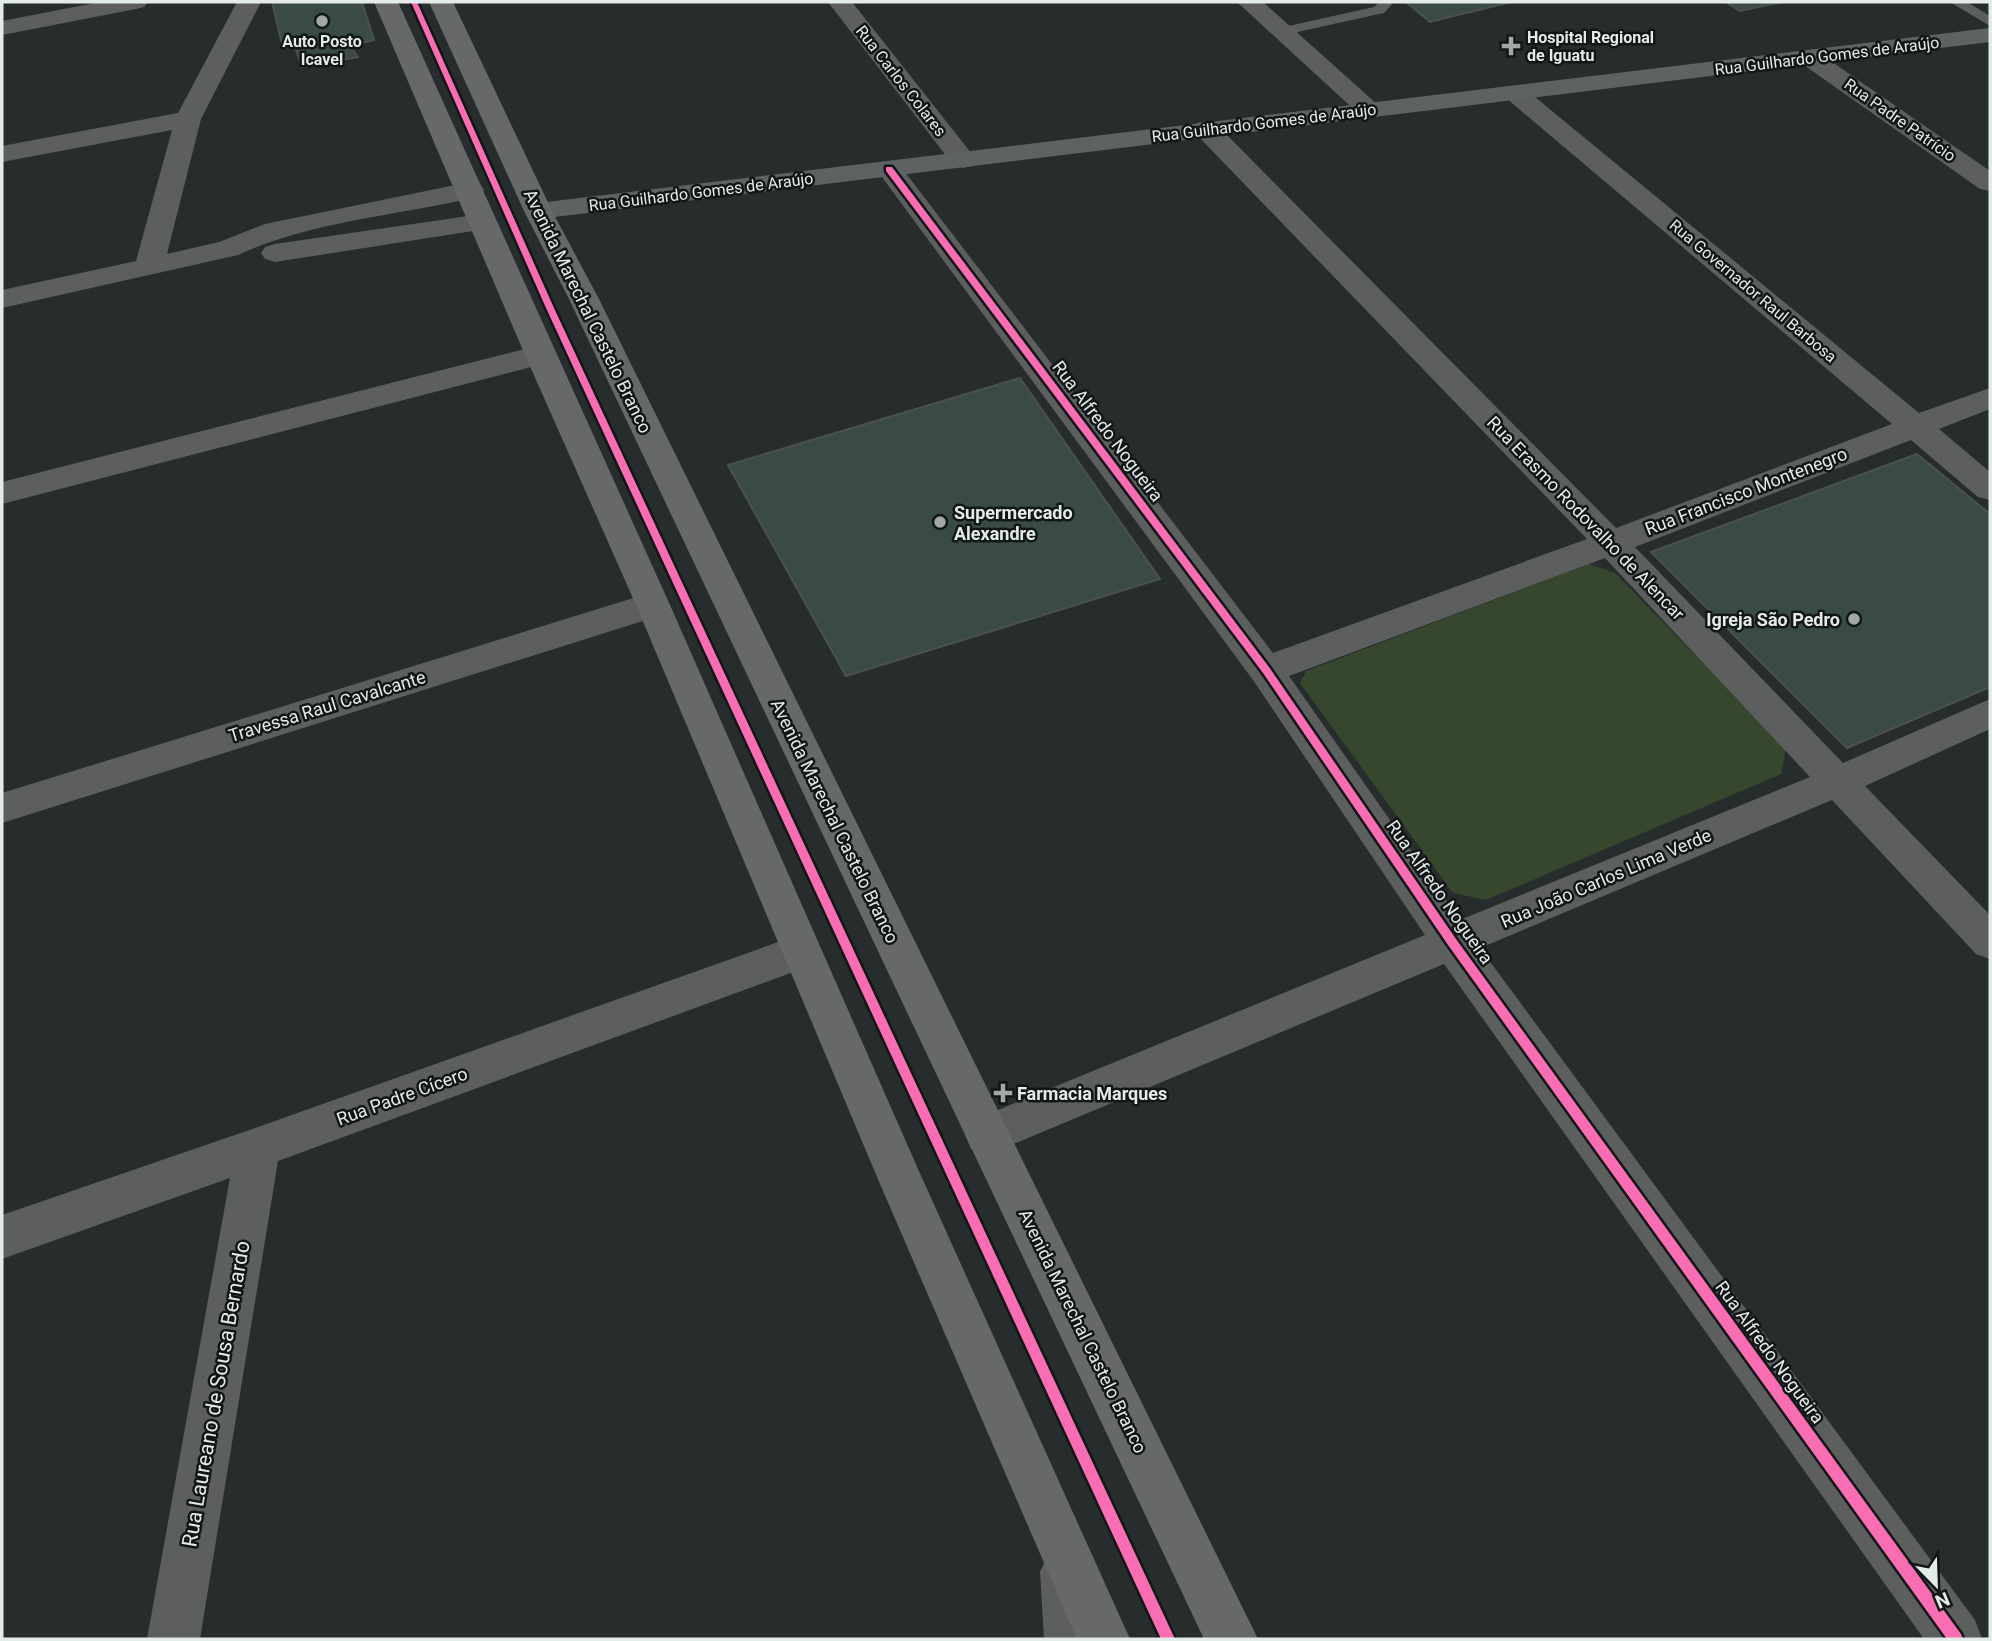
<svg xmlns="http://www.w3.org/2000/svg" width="1992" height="1641" font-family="Roboto,sans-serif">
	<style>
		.green { fill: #36472e }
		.building { fill: #3a4b46; stroke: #4c5150; stroke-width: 2 }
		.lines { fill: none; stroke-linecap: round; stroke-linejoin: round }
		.lane { fill: #5d5f5f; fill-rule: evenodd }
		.street { fill: #5d5f5f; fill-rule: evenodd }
		.secondary { fill: #5f6262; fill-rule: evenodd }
		.primary { fill: #666869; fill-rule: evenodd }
		.cycleway-casing { stroke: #121616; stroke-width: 5 }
		.cycleway { fill: #f96db3; fill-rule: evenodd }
		.poi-dot { fill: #a2a8a8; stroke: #121616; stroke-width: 2.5 }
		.labels { text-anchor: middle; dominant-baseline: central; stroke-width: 5; stroke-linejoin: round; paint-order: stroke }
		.far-poi-label { font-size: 16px; font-weight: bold; fill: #e4ebeb; stroke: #121616; text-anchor: start }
		.far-street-label { font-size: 16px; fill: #e4ebeb; stroke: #121616 }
		.street-label { font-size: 18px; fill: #e4ebeb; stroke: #121616 }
		.poi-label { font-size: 18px; font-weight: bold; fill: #e4ebeb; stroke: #121616; text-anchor: start }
		.near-street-label { font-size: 21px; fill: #e4ebeb; stroke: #121616 }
	</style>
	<rect width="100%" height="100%" fill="#272d2d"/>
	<path class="green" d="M1589,564L1615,573L1786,748L1781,774L1486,900L1453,893L1300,683L1306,671Z"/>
	<path class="building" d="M272,2H362L374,40L350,46L358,57L302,67L295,47L283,48Z
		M1406,2H1511L1430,22Z
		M1726,2H1781L1740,11Z
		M1020,378L1160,579L846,676L728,465Z
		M1917,454L1990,514V687L1847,748L1651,552Z"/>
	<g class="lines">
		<path class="lane" d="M1379,2H1394L1384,13L1379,14L1284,35L1277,31L1284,27L1374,7Z
			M1950,2H1967L1990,16V26Z"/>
		<path class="street" d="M100,2H148L144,7L136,9L2,35V21Z
			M237,2H261L201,119L167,254L219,242L265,224L470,182L480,184L484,190L480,196C399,216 314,220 238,255L2,308V290L136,261L172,130L2,162V146L178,113Z
			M828,2H852L972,154L976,160L972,166L963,168L954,166Z
			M1237,2H1263L1378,105L1382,110L1378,115L1369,118L1360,115Z
			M1810,51L1819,53L1990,171V191L1980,189L1801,63L1798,58L1801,53Z
			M1515,85L1524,88L1919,413L1990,388V409L1939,429L1990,472V500L1978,497L1911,440L1635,547L1843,763L1990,699V729L1865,786L1990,915V959L1976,954L1832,800L1480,948L1975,1620L1982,1639H1924L1444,964L987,1155L971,1149L965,1135L971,1121L1425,935L1253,680L876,169L880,163L889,161L898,163L1273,653L1587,539L1197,135L1193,129L1197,123L1206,121L1215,123L1616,528L1892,424L1506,98L1502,93L1506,88ZM1605,558L1810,777L1460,920L1289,676Z
			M482,214L492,216L496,222L492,228L275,262L265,259L261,253L265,247L275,244Z
			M540,345L551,348L555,355L551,362L2,504V482Z
			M653,592L665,596L670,605L665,614L2,823V793Z
			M801,934L815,940L821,952L815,964L278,1161L200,1639H147L230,1178L2,1259V1215L258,1127Z
			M1066,1546L1084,1554L1092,1572L1097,1639H1044L1040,1572L1048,1554Z"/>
		<path class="secondary" d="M1990,28V42L538,219L528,217L524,211L528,205L538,203Z"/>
		<path class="primary" d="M374,2H398L670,605L918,1169L1130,1639H1077L880,1184L636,605L525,355Z
			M429,2H453L552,211L599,299L1258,1639H1204L569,299L524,211Z"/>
		<defs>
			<path id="cycleway" d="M411,2H417L554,308L1175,1639H1161L546,308Z
				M886,167H892L1269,667L1456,939L1961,1634L1963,1639H1947L1448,945L1263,673L886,171Z"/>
		</defs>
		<use href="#cycleway" class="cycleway-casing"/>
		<use href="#cycleway" class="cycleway"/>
	</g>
	<g class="poi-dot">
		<circle cx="322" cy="21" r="7"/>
		<path d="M1507.5 35.5h7v7h7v7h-7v7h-7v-7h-7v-7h7z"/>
		<circle cx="940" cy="522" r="7"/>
		<circle cx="1854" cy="619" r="7"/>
		<path d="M999.5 1082.5h7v7h7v7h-7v7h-7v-7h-7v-7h7z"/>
	</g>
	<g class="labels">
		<g class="far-poi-label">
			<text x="1527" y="37">Hospital Regional<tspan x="1527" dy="18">de Iguatu</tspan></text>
			<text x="322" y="41" text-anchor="middle">Auto Posto<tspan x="322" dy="18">Icavel</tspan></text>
		</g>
		<g class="far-street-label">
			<text transform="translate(1827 56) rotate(-7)">Rua Guilhardo Gomes de Araújo</text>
			<text transform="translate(901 81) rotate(52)">Rua Carlos Colares</text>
			<text transform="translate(1900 120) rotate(35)">Rua Padre Patrício</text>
			<text transform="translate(1264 123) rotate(-7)">Rua Guilhardo Gomes de Araújo</text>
			<text transform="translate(701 192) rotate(-7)">Rua Guilhardo Gomes de Araújo</text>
			<text transform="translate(1753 291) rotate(40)">Rua Governador Raul Barbosa</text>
		</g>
		<g class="street-label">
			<text transform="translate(588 311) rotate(64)">Avenida Marechal Castelo Branco</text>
			<text transform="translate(1108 431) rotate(53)">Rua Alfredo Nogueira</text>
			<text transform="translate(1746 491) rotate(-21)">Rua Francisco Montenegro</text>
			<text transform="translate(1586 518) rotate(46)">Rua Erasmo Rodovalho de Alencar</text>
			<text transform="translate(327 706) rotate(-17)">Travessa Raul Cavalcante</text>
			<text transform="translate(835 821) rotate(64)">Avenida Marechal Castelo Branco</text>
			<text transform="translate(1606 878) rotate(-23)">Rua João Carlos Lima Verde</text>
			<text transform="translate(1440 892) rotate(55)">Rua Alfredo Nogueira</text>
			<text transform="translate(402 1096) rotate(-20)">Rua Padre Cícero</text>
			<text transform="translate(1083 1331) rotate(64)">Avenida Marechal Castelo Branco</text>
			<text transform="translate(1770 1352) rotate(54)">Rua Alfredo Nogueira</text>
		</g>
		<g class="poi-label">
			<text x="954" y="512">Supermercado<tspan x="954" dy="21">Alexandre</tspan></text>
			<text x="1840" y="619" text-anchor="end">Igreja São Pedro</text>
			<text x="1017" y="1093">Farmacia Marques</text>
		</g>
		<g class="near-street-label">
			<text transform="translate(216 1394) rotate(-80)">Rua Laureano de Sousa Bernardo</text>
		</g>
	</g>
	<rect width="1992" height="1641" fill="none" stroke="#e4ebeb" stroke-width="7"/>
	<g transform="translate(1936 1585) rotate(157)" stroke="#121616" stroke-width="5" paint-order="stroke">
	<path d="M0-5L12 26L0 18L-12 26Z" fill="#e4ebeb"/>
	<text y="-10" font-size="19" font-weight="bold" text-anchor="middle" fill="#e4ebeb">N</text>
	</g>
</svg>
